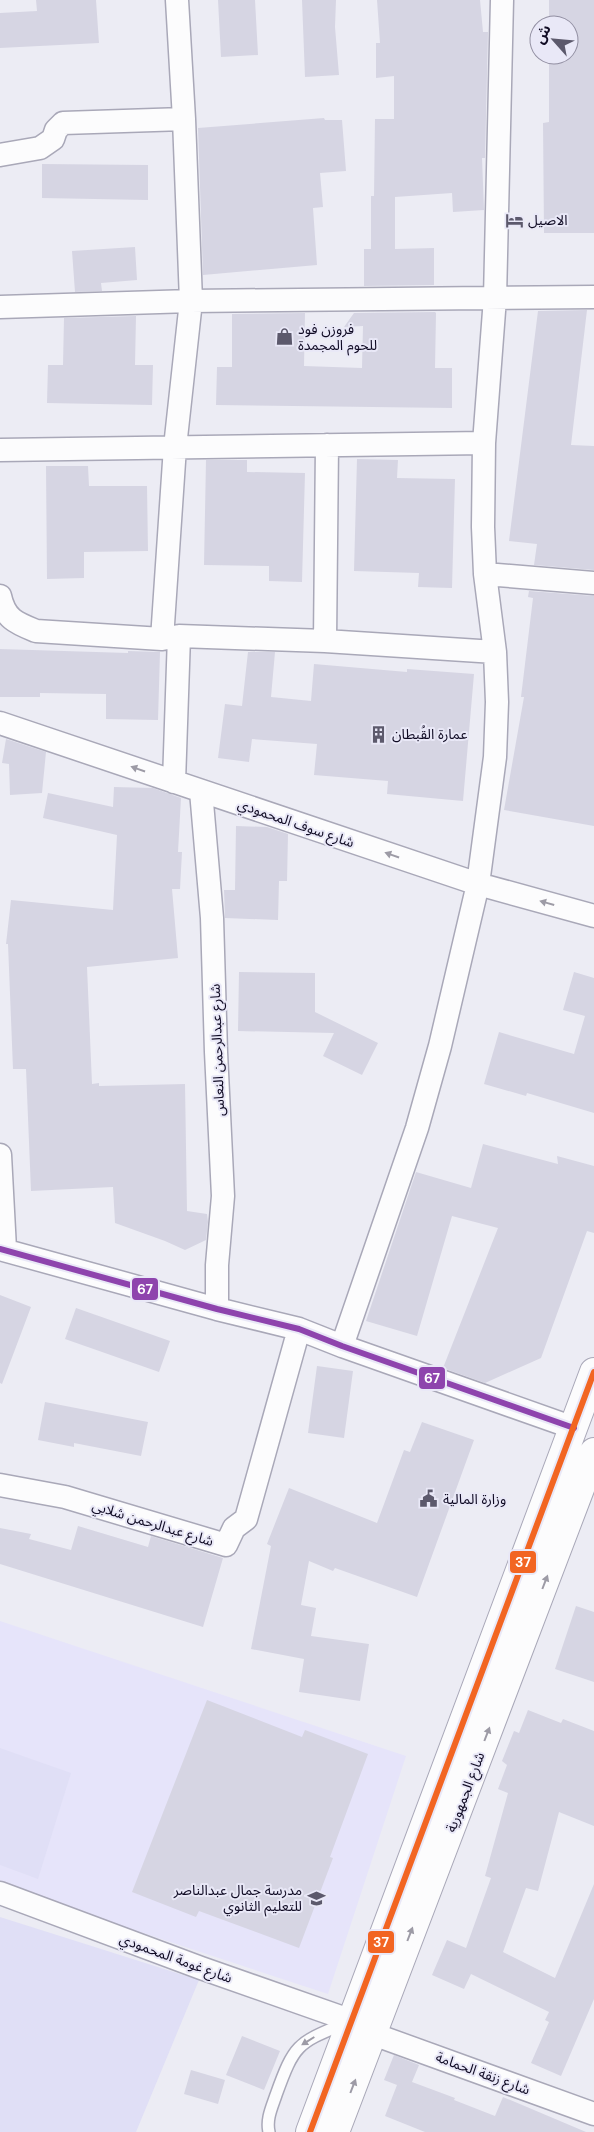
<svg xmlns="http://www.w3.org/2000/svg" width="594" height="2132" font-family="'DM Sans','Noto Sans Arabic',sans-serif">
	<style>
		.built { fill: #e6e4fa }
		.green { fill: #e0dff6 }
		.building { fill: #d6d5e3 }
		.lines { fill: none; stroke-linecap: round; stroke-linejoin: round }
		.lane-casing { stroke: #a9a8b8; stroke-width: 14 }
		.street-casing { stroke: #a9a8b8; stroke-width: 25 }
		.primary-casing { stroke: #a9a8b8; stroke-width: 30 }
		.lane { stroke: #fcfcfd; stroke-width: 11 }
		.street { stroke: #fcfcfd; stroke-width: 22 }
		.primary { stroke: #fcfcfd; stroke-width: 28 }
		.bus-1-casing { stroke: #e9e8f7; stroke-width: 10 }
		.bus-2-casing { stroke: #e9e8f7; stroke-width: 10 }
		.bus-1 { stroke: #8e44ad; stroke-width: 6 }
		.bus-2 { stroke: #f26522; stroke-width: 6 }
		.oneway { fill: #9d9ba6 }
		.labels { text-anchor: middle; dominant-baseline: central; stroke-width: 4; stroke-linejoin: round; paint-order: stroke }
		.poi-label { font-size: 14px; fill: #0f0a23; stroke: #e9e8f7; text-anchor: start }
		.street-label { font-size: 14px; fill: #0f0a23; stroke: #e9e8f7 }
		.line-badge { stroke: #e9e8f7; stroke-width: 2 }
		.badge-label { font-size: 14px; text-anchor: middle; font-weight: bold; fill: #fff }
	</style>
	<rect width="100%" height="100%" fill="#ececf4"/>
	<path class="built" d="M0,1621L406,1756L328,1994L0,1886Z"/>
	<path class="green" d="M0,1748L71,1773L38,1879L0,1865Z
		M0,1917L199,1980L136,2132H0Z"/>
	<path class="building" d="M36,0H96L99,43L0,48V13L37,11Z
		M218,0H255L258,55L221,57Z
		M302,0H336L335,27L339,75L305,77Z
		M377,0H480L483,32H488L485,158H482L484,210L453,212L452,193L395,197V249L434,248V285L364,286V249H371V196H374L375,119H394V76L376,78V43H380Z
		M549,0H594V233H544L543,123L549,122V55H569V25H549Z
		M324,118L325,120H342L346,171L320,173L323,207L313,208L317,265L203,275L198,128Z
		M42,164L148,165V200L42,198Z
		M135,247L137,280L101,283L102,291L75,292L72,251Z
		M587,310L571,445L594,446V570L534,565L537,544L509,541L538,311Z
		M435,312L436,313L435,368H452V408L216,405L217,367H232V314L305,313L304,366L362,368L363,326L344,327L354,313Z
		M136,316L135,365H153L152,405L47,403L48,365H63L64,318Z
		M357,459L398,460L397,478L455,479L452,588L418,587L419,573L354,571Z
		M206,460H247V472L305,473L302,582L269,581V566L204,565Z
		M46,466H88L89,486H147L148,551L84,552V578L47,579Z
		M529,591L594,596V826L504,810L524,697H521L533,598L528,597Z
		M0,649L128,653V651L160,652L158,720L106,719V694L40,693V697H0Z
		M248,652H275L271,697L311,701L314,664L407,672V669L474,674L463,801L387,794L388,781L314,775L317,744L252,739L249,762L218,758L225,704L242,706Z
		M6,739L46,752L42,793L10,795L9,764L2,763Z
		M114,787L153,788L181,798L178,852H182L180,889H172L178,958L87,967L92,1084L99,1083V1086L185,1084L187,1211L207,1214L208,1222L206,1240L185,1250L165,1241L115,1223L113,1187L31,1191L26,1069H13L8,944H6L11,900L113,910L117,835L43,818L48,793L113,807Z
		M236,826L267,827L288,834L287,881H279L278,920L225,918L224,890H235Z
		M239,972L315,973V1012L378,1043L362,1075L323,1056L334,1033L238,1031Z
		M574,972L594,978V1113L527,1093L526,1096L484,1084L499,1032L574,1054L585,1016L563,1010Z
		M483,1144L558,1164L557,1156L594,1166V1233L587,1231L541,1358L485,1383L443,1368L498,1228L452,1216L417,1336L366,1321L416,1172L471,1188Z
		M0,1295L31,1307L2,1384L0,1383Z
		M76,1308L170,1341L159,1372L65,1339Z
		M317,1366L353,1371L344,1438L308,1433Z
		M45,1402L148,1422L141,1456L74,1443V1447L38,1440Z
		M422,1422L474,1440L417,1597L335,1568L333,1571L309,1561L301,1605L316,1608L311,1636L369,1644L360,1701L299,1692L304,1659L251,1649L271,1546L267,1544L289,1488L377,1523L404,1450L410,1452Z
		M78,1526L148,1547L151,1536L223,1558L203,1627L0,1564V1528L31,1534L29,1539L71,1550Z
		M576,1606L594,1612V1682L555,1669Z
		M207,1700L302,1737L305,1730L368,1754L330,1857L333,1858L299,1948L199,1911L196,1917L132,1892Z
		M528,1710L561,1723L563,1719L594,1731V1826L559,1812L538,1891L526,1888L503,1952L555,1978L594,1884V1999L561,2076L531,2063L549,2022L545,2020L549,2012L471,1974L464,1989L432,1975L447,1940L466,1948L491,1878L485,1876L508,1793L498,1789L507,1765L502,1761L514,1731L519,1733Z
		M242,2036L280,2051L264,2090L226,2075Z
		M394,2055L419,2065L412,2082L455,2098L454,2100L495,2116L503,2097L586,2132H425L385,2116L397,2085L384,2080Z
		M191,2070L225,2080L218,2104L184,2094Z"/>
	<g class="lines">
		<defs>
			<path id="lane" d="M269,2132C266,2119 272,2107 276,2095C295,2042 298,2043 348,2022"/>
			<path id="street" d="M0,155L40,148L53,139L56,130L63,123L184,119
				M0,307L191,301L594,297
				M0,450L484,443
				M485,574L594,583
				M0,596C5,619 16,623 36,631L162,639L179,636L325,641L495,652
				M162,639L175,447L191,301L184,119L177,0
				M325,641L327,445
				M0,723L478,884L594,916
				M174,782L179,636
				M201,791L212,918L216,1052L223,1196L217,1265V1309
				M0,1155L5,1249
				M0,1249L217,1309L299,1329L342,1346L574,1428
				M342,1346L417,1128L440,1046L478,884L495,757L497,702L495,652L485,574L483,527L484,443L495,298L502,0
				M0,1485L65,1497L226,1545L234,1528L246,1519L299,1329
				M0,1893L201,1968L352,2021
				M373,2034L594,2114"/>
			<path id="primary" d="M310,2132L594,1372
				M335,2132L594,1452"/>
		</defs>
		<use href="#lane" class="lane-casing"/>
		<use href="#street" class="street-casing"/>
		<use href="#primary" class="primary-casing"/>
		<use href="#lane" class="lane"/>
		<use href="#street" class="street"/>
		<use href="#primary" class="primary"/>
		<defs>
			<path id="bus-1" d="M0,1249L217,1309L299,1329L342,1346L574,1428"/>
			<path id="bus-2" d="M310,2132L594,1372"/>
		</defs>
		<use href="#bus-1" class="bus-1-casing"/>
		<use href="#bus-2" class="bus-2-casing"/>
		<use href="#bus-1" class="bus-1"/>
		<use href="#bus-2" class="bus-2"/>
	</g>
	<defs><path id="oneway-solid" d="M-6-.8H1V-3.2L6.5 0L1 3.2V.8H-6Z" transform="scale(1.25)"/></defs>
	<g class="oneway">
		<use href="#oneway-solid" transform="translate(138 769) rotate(-161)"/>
		<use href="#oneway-solid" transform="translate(392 855) rotate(-161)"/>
		<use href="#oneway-solid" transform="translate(547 903) rotate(-164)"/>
		<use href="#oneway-solid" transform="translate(545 1582) rotate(-69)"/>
		<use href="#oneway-solid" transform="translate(487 1734) rotate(-69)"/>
		<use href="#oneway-solid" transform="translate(410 1934) rotate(-69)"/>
		<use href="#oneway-solid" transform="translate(308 2041) rotate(148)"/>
		<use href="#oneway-solid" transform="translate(353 2086) rotate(-69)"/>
	</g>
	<defs>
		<symbol id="hotel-bare" viewBox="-9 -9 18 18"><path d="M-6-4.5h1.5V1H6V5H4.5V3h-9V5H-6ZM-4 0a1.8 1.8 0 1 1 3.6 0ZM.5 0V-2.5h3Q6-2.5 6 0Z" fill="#5c596c" stroke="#e9e8f7" stroke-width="2.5" paint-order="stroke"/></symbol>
		<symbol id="shop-bare" viewBox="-9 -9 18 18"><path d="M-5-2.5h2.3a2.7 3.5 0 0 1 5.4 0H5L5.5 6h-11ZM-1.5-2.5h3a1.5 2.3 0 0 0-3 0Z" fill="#5c596c" stroke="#e9e8f7" stroke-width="2.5" paint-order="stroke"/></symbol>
		<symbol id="building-bare" viewBox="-9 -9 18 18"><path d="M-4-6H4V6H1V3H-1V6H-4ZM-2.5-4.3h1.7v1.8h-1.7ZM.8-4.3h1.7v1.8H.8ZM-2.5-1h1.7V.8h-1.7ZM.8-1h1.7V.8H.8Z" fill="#5c596c" stroke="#e9e8f7" stroke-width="2.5" paint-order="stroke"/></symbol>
		<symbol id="civic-bare" viewBox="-9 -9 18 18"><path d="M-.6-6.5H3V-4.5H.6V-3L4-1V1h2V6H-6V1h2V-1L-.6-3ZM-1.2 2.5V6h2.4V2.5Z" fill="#5c596c" stroke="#e9e8f7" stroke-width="2.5" paint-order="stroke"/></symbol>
		<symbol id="school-bare" viewBox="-9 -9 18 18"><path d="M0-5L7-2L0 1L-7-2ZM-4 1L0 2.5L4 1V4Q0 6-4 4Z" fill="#5c596c" stroke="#e9e8f7" stroke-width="2.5" paint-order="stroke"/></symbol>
	</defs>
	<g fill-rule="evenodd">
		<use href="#hotel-bare" x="502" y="208" width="25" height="25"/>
		<use href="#shop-bare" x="272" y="324" width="25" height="25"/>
		<use href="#building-bare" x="366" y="722" width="25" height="25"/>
		<use href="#civic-bare" x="416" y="1486" width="25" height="25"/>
		<use href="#school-bare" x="304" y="1886" width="25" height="25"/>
	</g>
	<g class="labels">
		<g class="poi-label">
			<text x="528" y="220">الاصيل</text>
			<text x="298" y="329">فروزن فود<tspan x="298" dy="16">للحوم المجمدة</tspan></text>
			<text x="392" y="734">عمارة القُبطان</text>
			<text x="443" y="1499">وزارة المالية</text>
			<text x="302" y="1890" text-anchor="end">مدرسة جمال عبدالناصر<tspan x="302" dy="16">للتعليم الثانوي</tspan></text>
		</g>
		<g class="street-label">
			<text transform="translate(296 823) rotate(19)">شارع سوف المحمودي</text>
			<text transform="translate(217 1050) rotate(-92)">شارع عبدالرحمن النعاس</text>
			<text transform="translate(153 1523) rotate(17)">شارع عبدالرحمن شلابي</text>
			<text transform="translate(465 1792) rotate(-69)">شارع الجمهورية</text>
			<text transform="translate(176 1958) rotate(20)">شارع غومة المحمودي</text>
			<text transform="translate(483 2073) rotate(20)">شارع زنقة الحمامة</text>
		</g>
	</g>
	<g class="line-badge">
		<rect x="131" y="1277" width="28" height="24" rx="5" fill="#8e44ad"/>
		<rect x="418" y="1366" width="28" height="24" rx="5" fill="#8e44ad"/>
		<rect x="509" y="1550" width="28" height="24" rx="5" fill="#f26522"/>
		<rect x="367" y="1930" width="28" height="24" rx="5" fill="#f26522"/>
	</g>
	<g class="badge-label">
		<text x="145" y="1294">67</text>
		<text x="432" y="1383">67</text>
		<text x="523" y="1567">37</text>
		<text x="381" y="1947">37</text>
	</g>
	<g transform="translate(554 40) rotate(297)"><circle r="24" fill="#e9e8f7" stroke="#928fa2"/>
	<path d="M0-4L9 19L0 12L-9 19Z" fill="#5c596c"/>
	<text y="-8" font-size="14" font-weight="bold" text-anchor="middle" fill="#0f0a23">ش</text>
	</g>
</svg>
